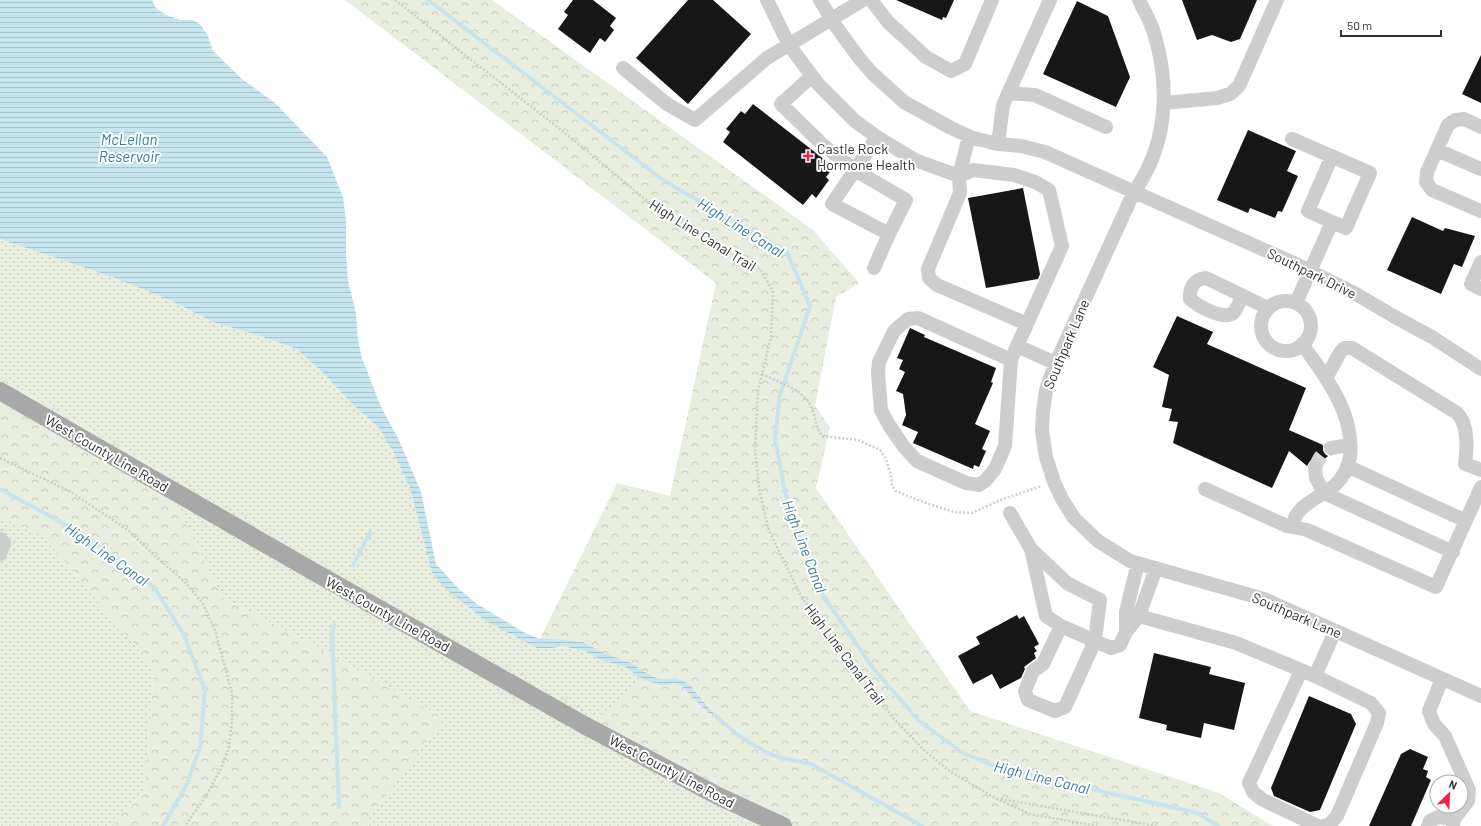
<svg xmlns="http://www.w3.org/2000/svg" width="1481" height="826" font-family="Barlow,sans-serif">
	<style>
		.green { fill: url(#green-dots) }
		.forest { fill: url(#forest-crowns) }
		.water { fill: url(#water-rules) }
		.lines { fill: none; stroke-linecap: round; stroke-linejoin: round }
		.stream { stroke: #c7e5ef; stroke-width: 4 }
		.building { fill: #171717 }
		.minor-tunnel { stroke: #d6d6d6; stroke-width: 14; stroke-dasharray: 14 7; stroke-linecap: butt }
		.path { stroke: #cdcdcd; stroke-width: 2.5; stroke-dasharray: 2 2; stroke-linecap: butt }
		.minor { stroke: #cdcdcd; stroke-width: 14 }
		.major { stroke: #a8a8a8; stroke-width: 18 }
		.poi-dot { fill: #f5244c; stroke: #fff; stroke-width: 1.5 }
		.labels { text-anchor: middle; dominant-baseline: central; stroke-width: 4; stroke-linejoin: round; paint-order: stroke }
		.poi-label { font-size: 14px; fill: #303030; stroke: #fff; text-anchor: start }
		.street-label { font-size: 14px; fill: #303030; stroke: #fff }
		.water-label { font-size: 15px; font-style: italic; fill: #367f9a; stroke: #fff }
	</style>
	<defs>
		<pattern id="green-dots" width="8" height="8" patternUnits="userSpaceOnUse"><rect width="8" height="8" fill="#e8eedd"/><path d="M2 2h.1M6 6h.1" fill="none" stroke="#c7ccbe" stroke-width="1.8" stroke-linecap="round"/></pattern>
		<pattern id="forest-crowns" width="20" height="18" patternUnits="userSpaceOnUse"><rect width="20" height="18" fill="#e8eedd"/><path d="M2 6a3 3 0 1 1 6 0M12 15a3 3 0 1 1 6 0" fill="none" stroke="#c7ccbe"/></pattern>
		<pattern id="water-rules" width="6" height="5" patternUnits="userSpaceOnUse"><rect width="6" height="5" fill="#c7e5ef"/><path d="M0 2.5h6" fill="none" stroke="#abc5cd"/></pattern>
	</defs>
	<rect width="100%" height="100%" fill="#fff"/>
	<path class="green" d="M0,239L115,278L174,302L213,322L260,336L297,349L325,375L349,401L379,428L393,452L410,488L432,573L486,621L552,648L563,646L584,651L601,660L625,667L642,679L583,732L740,818L761,826H363L444,718L268,621L222,597L160,470L0,377Z
		M0,517L42,535L154,668L144,793L110,826H0Z"/>
	<path class="forest" d="M345,0H492L813,230L859,283L836,297L815,406L830,427L816,488L970,711L1219,793L1273,826H761L740,818L583,732L642,679L662,686L675,683L682,687L707,712L711,709L690,685L683,680L674,678L661,679L653,678L631,663L600,651L583,642L556,639H540L617,483L670,496L716,283Z
		M0,377L160,470L222,597L268,621L444,718L363,826H110L144,793L154,668L42,535L0,517Z"/>
	<path class="water" d="M0,0H152L156,8L166,15L181,20H193L200,24L208,36L213,51L242,79L275,103L327,157L343,197L346,221V253L348,281L356,313L358,340L362,358L381,407L398,438L421,492L436,564L459,589L477,604L525,633L540,639H556L583,642L600,651L631,663L653,677L661,679L674,678L683,680L690,685L716,716L707,712L682,687L675,683L662,686L642,679L625,667L601,660L584,651L563,646L552,648H537L486,621L447,590L432,573L410,488L393,452L379,428L349,401L325,375L297,349L260,336L213,322L174,302L115,278L0,239Z"/>
	<g class="lines">
		<path class="stream" d="M428,0L663,180L787,252L810,306L780,395L775,438L785,492L798,534L824,597L873,668L919,721L963,753L1002,769L1198,813L1218,826
			M0,489L83,534L155,588L184,635L205,690L200,747L187,784L163,826
			M353,565L370,533
			M334,625L332,634L339,807
			M716,716L736,734L767,753L782,758L811,764L922,826"/>
	</g>
	<path class="building" d="M573,0H593L616,18L610,26L614,30L605,42L600,38L590,53L558,29L568,15L564,12Z
		M688,0H713L751,34L688,104L636,58Z
		M896,0H954L946,18L943,17L942,20Z
		M1182,0H1257L1240,39L1231,42L1212,35L1197,40Z
		M1077,1L1108,16L1130,77L1116,107L1043,74Z
		M1481,55V103L1462,94Z
		M753,104L834,167L826,177L829,180L816,198L812,194L803,205L723,142L730,132L726,129L741,111L745,114Z
		M1248,130L1296,151L1287,171L1298,176L1282,212L1278,211L1275,218L1250,208L1248,213L1217,200Z
		M1023,188L1040,274L1038,279L986,288L968,198Z
		M1412,217L1443,231L1445,228L1475,236L1462,267L1454,264L1441,294L1387,270Z
		M1177,316L1213,332L1207,344L1306,388L1289,430L1323,445V450L1325,454L1328,456L1321,462L1318,460H1314L1310,461L1307,466L1289,451L1272,488L1173,443L1178,422L1169,421L1172,409L1162,407L1169,375L1153,367Z
		M910,328L925,335L924,337L996,368L991,382L993,383L975,424L990,431L982,449L986,451L979,467L974,465L973,469L913,443L918,432L902,425L906,415L903,394L896,391L905,372L899,369L903,360L897,358Z
		M1017,615L1019,619L1024,616L1039,644L1034,647L1037,651L1034,653L1036,658L1024,667L1025,669L1021,678L1000,689L992,674L973,684L958,656L980,644L976,637Z
		M1154,653L1211,667L1209,674L1245,683L1234,730L1204,723L1201,738L1166,730L1167,725L1139,718Z
		M1309,696L1351,714L1356,724L1320,810L1310,812L1274,796L1271,788Z
		M1410,749L1428,757L1423,769L1428,771L1426,777L1431,780L1411,826H1369L1401,754Z"/>
	<g class="lines">
		<path class="minor-tunnel" d="M1315,468C1319,458 1322,453 1331,448"/>
		<path class="path" d="M395,0L561,130L656,208L726,252L761,270L773,292L771,337L758,391L755,451L760,494L769,531L801,596L843,654L894,719L924,750L951,772L997,799L1030,814L1097,826
			M762,374C779,383 805,389 812,409C816,418 816,428 822,436L858,440L880,450L886,459L891,475L892,486L896,491L923,502L954,512L972,513L1003,499L1042,486
			M0,458L71,492L128,530L153,554L187,584L203,604L215,630L232,693V722L229,747L221,769L206,796L185,826
			M1001,799L1156,826"/>
		<path class="minor" d="M767,0L789,45L818,84L855,121L877,137L915,160L959,176L969,136
			M820,0L835,25L859,58L872,73L904,102L951,128L973,138L998,144L1021,146L1045,152L1298,265L1356,294L1395,317L1432,337L1481,369
			M871,0L888,22L926,57L951,71L965,64L992,0
			M1139,0C1144,11 1151,22 1154,33C1168,78 1168,128 1147,170C1141,182 1133,193 1128,205L1054,367L1046,390L1043,412L1042,431L1046,457L1054,482L1062,499L1074,518L1098,541L1130,561L1264,599L1481,696
			M623,68L667,104L695,120L767,58L863,0
			M812,76L781,104L823,145L855,170L906,200L889,234L832,204L877,137
			M1008,93L1035,95L1106,127
			M1164,103L1217,98L1230,94L1239,86L1277,0
			M1481,127L1464,119L1455,120L1448,125L1427,172L1426,182L1432,190L1481,211
			M1292,139L1370,173L1346,228L1332,222L1296,303
			M998,144L1003,105L1050,0
			M1437,150L1481,169
			M1332,156L1308,211L1332,222
			M973,170L1014,175L1035,182L1049,190L1062,246L1027,324L937,285L929,278L928,269L960,193L959,176Z
			M1481,262L1471,284L1481,289
			M874,268L889,234
			M1242,296C1240,301 1237,309 1233,313C1224,321 1198,306 1190,299C1189,288 1194,279 1206,278L1268,308
			M1261 326a25 25 0 1 1 50 0a25 25 0 1 1-50 0Z
			M1027,324L1017,346L1055,363
			M1011,360L1005,446L995,469L986,480L979,485L966,483L917,461L904,447L889,425L881,410L878,373L879,362L894,331L908,319L918,318L1011,360L1017,346
			M1326,377C1332,371 1338,351 1345,348C1346,348 1351,348 1352,348L1457,413C1469,425 1467,448 1465,464L1481,470
			M1331,448L1350,445
			M1347,466L1466,521
			M1315,468L1316,478L1324,493L1453,552
			M1205,489L1287,526L1307,530L1436,587L1481,487
			M1010,513L1031,549L1046,616L1061,626L1111,648L1120,645L1126,632
			M1295,527C1289,508 1323,496 1334,486C1342,479 1348,468 1350,457C1355,414 1326,377 1302,344
			M0,539L4,543L0,554
			M1031,549L1067,583L1100,600L1095,641L1065,707L1055,711L1028,700L1025,691L1033,671L1043,664L1061,626
			M1138,563L1126,612V632L1139,616L1156,568
			M1139,616L1236,643L1315,676L1335,631
			M1301,671L1249,783L1253,792L1263,800L1318,826
			M1315,676L1371,703L1379,713L1377,723L1337,816L1330,824L1324,826
			M1442,679L1429,711L1434,724L1445,736L1469,790L1468,801L1454,819L1453,826
			M1428,826L1430,821L1438,817L1454,819"/>
		<path class="major" d="M0,391L302,565L584,725L718,796L783,826"/>
	</g>
	<path class="poi-dot" d="M806 150h4v4h4v4h-4v4h-4v-4h-4v-4h4z"/>
	<g class="labels">
		<g class="poi-label">
			<text x="817" y="148">Castle Rock<tspan x="817" dy="16">Hormone Health</tspan></text>
		</g>
		<g class="street-label">
			<text transform="translate(703 235) rotate(32)">High Line Canal Trail</text>
			<text transform="translate(1312 273) rotate(26)">Southpark Drive</text>
			<text transform="translate(1066 344) rotate(-67)">Southpark Lane</text>
			<text transform="translate(107 453) rotate(30)">West County Line Road</text>
			<text transform="translate(388 614) rotate(29)">West County Line Road</text>
			<text transform="translate(1297 615) rotate(23)">Southpark Lane</text>
			<text transform="translate(845 654) rotate(53)">High Line Canal Trail</text>
			<text transform="translate(672 771) rotate(28)">West County Line Road</text>
		</g>
		<g class="water-label">
			<text x="129" y="139">McLellan<tspan x="129" dy="17">Reservoir</tspan></text>
			<text transform="translate(741 227) rotate(32)">High Line Canal</text>
			<text transform="translate(805 546) rotate(69)">High Line Canal</text>
			<text transform="translate(107 554) rotate(35)">High Line Canal</text>
			<text transform="translate(1042 777) rotate(14)">High Line Canal</text>
		</g>
	</g>
	<g transform="translate(1449 794) rotate(24)"><circle r="19" fill="#ffffff" stroke="#acacac"/>
	<path d="M0-3L7 15L0 10L-7 15Z" fill="#f5244c"/>
	<text y="-6" font-size="11" font-weight="bold" text-anchor="middle" fill="#303030">N</text>
	</g>
	<path d="M1341 30v6h100v-6" fill="none" stroke="#303030" stroke-width="2"/>
	<text x="1347" y="30" font-size="12" fill="#303030" stroke="#ffffff" stroke-width="3" paint-order="stroke">50 m</text>
</svg>
